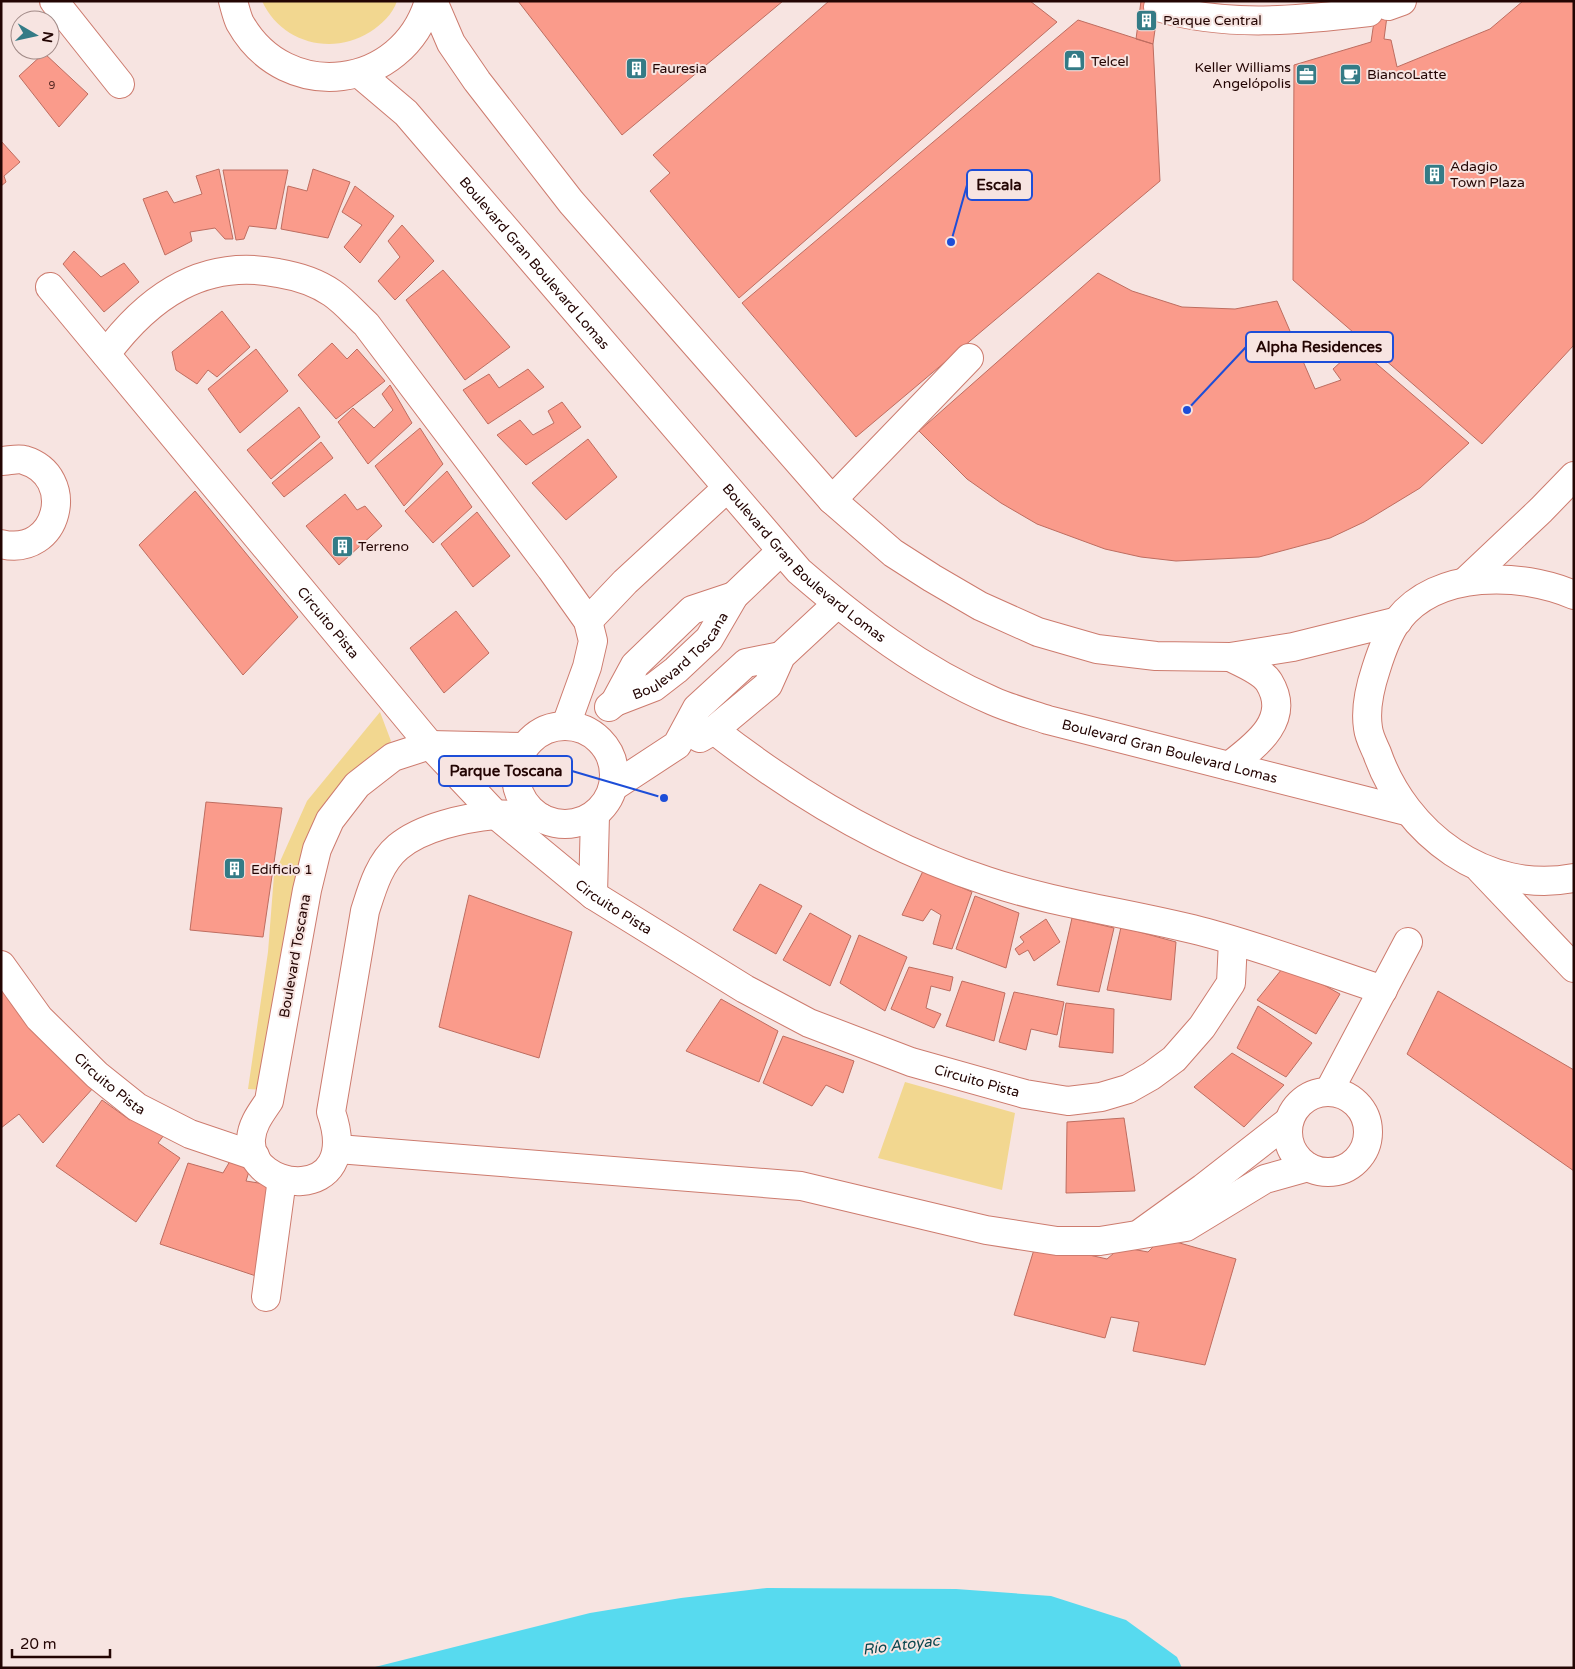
<svg xmlns="http://www.w3.org/2000/svg" width="1575" height="1669" font-family="'Varela Round',sans-serif">
	<style>
		.green { fill: #f2d790 }
		.water { fill: #57daef }
		.building { fill: #fa9b8b; stroke: #be6d60 }
		.lines { fill: none; stroke-linecap: round; stroke-linejoin: round }
		.minor-casing { stroke: #cd7b6e; stroke-width: 30 }
		.major-casing { stroke: #cd7b6e; stroke-width: 30 }
		.minor { stroke: #fff; stroke-width: 28 }
		.major { stroke: #fff; stroke-width: 28 }
		.labels { text-anchor: middle; dominant-baseline: central; stroke-width: 4; stroke-linejoin: round; paint-order: stroke }
		.number-label { font-size: 11px; fill: #592a25 }
		.poi-label { font-size: 14px; fill: #230503; stroke: #f7e4e1; text-anchor: start }
		.street-label { font-size: 14px; fill: #230503; stroke: #f7e4e1 }
		.water-label { font-size: 15px; font-style: italic; fill: #09464e; stroke: #f7e4e1 }
		.leader { fill: none; stroke: #1d4ed8; stroke-width: 2 }
		.callout-dot { fill: #1d4ed8; stroke: #f7e4e1; stroke-width: 2 }
		.callout { fill: #f7e4e1; stroke: #1d4ed8; stroke-width: 2 }
		.callout-label { font-size: 15px; text-anchor: middle; font-weight: bold; fill: #230503 }
	</style>
	<rect width="100%" height="100%" fill="#f7e4e1"/>
	<path class="green" d="M262,1H397C393,14 381,25 370,32C332,56 281,43 262,1Z
		M380,712L391,741L323,825L267,1090L248,1089L268,952L274,875L307,801Z
		M905,1082L1015,1113L1002,1190L878,1158Z"/>
	<path class="water" d="M767,1588L956,1589L1051,1596L1126,1620L1177,1657L1182,1668H371L590,1613L681,1598Z"/>
	<path class="building" d="M518,1H783L622,135Z
		M829,1H1030L1057,22L739,298L650,191L670,173L653,155Z
		M1141,1H1159L1153,44L1136,39Z
		M1377,1H1389L1384,39L1391,40L1397,67L1490,29L1523,1H1574V345L1482,444L1293,280L1294,65L1371,42Z
		M1078,20L1153,44L1160,181L856,437L742,303Z
		M44,53L88,94L59,127L19,76Z
		M1,141L20,162L4,176L6,182L1,186Z
		M219,169L233,239H225L215,228L190,232L192,241L165,255L143,199L167,191L174,203L202,194L196,176Z
		M313,169L350,182L328,238L281,229L288,186L307,191Z
		M223,170H288L276,229L249,226L244,239L236,240Z
		M355,186L394,216L360,263L344,247L362,225L342,212Z
		M402,225L434,261L395,300L378,281L400,257L388,241Z
		M74,251L101,277L124,263L139,282L104,312L63,264Z
		M443,270L510,347L465,380L406,300Z
		M1098,273L1132,291L1182,307L1235,309L1277,301L1315,389L1341,380L1333,369L1357,347L1469,443L1420,488L1364,522L1330,538L1259,557L1176,561L1141,557L1105,549L1037,524L1001,503L967,479L919,431Z
		M222,311L250,347L217,377L208,370L197,384L176,370L172,352Z
		M332,343L347,359L357,349L385,381L336,419L298,375Z
		M256,349L288,391L240,433L208,389Z
		M528,369L544,387L488,424L463,390L489,374L499,388Z
		M390,385L412,423L368,464L338,422L353,408L374,428L393,410L382,394Z
		M562,402L581,427L526,465L497,435L520,420L533,435L554,423L548,411Z
		M299,407L320,437L271,479L247,450Z
		M420,428L443,464L404,506L375,466Z
		M588,439L617,477L566,520L532,483Z
		M321,442L333,458L284,497L272,483Z
		M447,471L472,507L433,543L405,511Z
		M195,491L298,617L243,675L139,545Z
		M345,494L357,510L365,506L382,526L339,565L306,526Z
		M477,512L510,556L473,587L441,544Z
		M456,611L489,653L444,693L410,648Z
		M206,802L282,808L263,937L190,930Z
		M923,871L972,892L952,949L933,944L941,915L931,909L923,921L902,915Z
		M760,884L802,906L776,954L733,930Z
		M469,895L572,932L539,1058L439,1027Z
		M975,896L1019,913L1006,968L956,949Z
		M810,913L851,936L830,986L783,960Z
		M1072,918L1114,928L1099,992L1057,985Z
		M1046,919L1060,942L1034,961L1028,950L1019,955L1015,949L1024,942L1020,937Z
		M1121,927L1176,942L1171,1000L1107,990Z
		M859,935L907,957L885,1011L840,983Z
		M1286,964L1340,994L1316,1034L1257,1000Z
		M909,967L953,977L950,991L931,986L926,1008L941,1014L934,1028L891,1009Z
		M1,974L95,1086L43,1143L19,1114L1,1128Z
		M962,981L1005,993L994,1041L946,1026Z
		M1438,991L1574,1070V1171L1407,1054Z
		M1014,992L1064,1002L1057,1035L1031,1029L1026,1050L999,1042Z
		M721,999L778,1031L759,1082L686,1051Z
		M1066,1003L1114,1009L1113,1053L1059,1047Z
		M1258,1006L1312,1043L1286,1077L1237,1048Z
		M783,1036L854,1061L843,1093L826,1085L812,1106L763,1083Z
		M1232,1053L1284,1085L1244,1127L1194,1087Z
		M102,1100L130,1120L137,1110L167,1131L158,1143L180,1158L136,1222L56,1166Z
		M1124,1118L1135,1191L1066,1193L1067,1122Z
		M233,1156L252,1162L246,1181L277,1186L259,1277L160,1244L188,1163L223,1173Z
		M1162,1238L1236,1259L1205,1365L1133,1351L1139,1322L1111,1317L1105,1338L1014,1315L1036,1243L1107,1259L1121,1247L1148,1252Z"/>
	<g class="lines">
		<defs>
			<g id="minor">
				<path d="M54,1L120,84"/>
				<path d="M1388,6L1402,1"/>
				<path d="M1158,7C1227,28 1300,20 1369,12"/>
				<path id="s1" d="M50,287L430,745L496,815L593,895L745,989L809,1023L911,1062L1025,1094L1068,1101L1101,1097L1128,1089L1151,1076L1174,1059L1202,1027L1231,983L1233,941"/>
				<path d="M106,354C149,296 204,258 278,273C296,276 316,282 332,293C344,301 355,314 366,324L551,569L588,621L593,641L587,667L566,725"/>
				<path d="M1,461C8,461 18,458 24,460C78,476 59,558 1,544"/>
				<path d="M832,500L969,358"/>
				<path d="M588,621L625,582L727,488"/>
				<path id="s2" d="M615,702L654,687L676,670L709,639L734,596L781,551"/>
				<path d="M609,707L615,702L635,665L692,610L734,596"/>
				<circle cx="565" cy="775" r="49"/>
				<path d="M714,730C796,794 888,849 987,881C1056,904 1129,913 1200,931C1262,947 1322,970 1383,990"/>
				<path d="M700,738L714,730L768,685L781,656L837,604"/>
				<path d="M524,747L430,745L393,757L357,785L330,820L317,849L307,890L269,1101C261,1113 252,1124 251,1139C247,1193 364,1206 331,1112L365,911C372,889 379,863 398,847C422,827 464,818 495,815C510,813 526,817 541,818"/>
				<path d="M613,787L677,745L697,708L746,663L781,656"/>
				<path d="M1480,869L1574,968"/>
				<path d="M593,895L595,815"/>
				<path id="s3" d="M1,965L39,1018L97,1075L137,1107L190,1134L255,1156"/>
				<path d="M1329,1091L1408,942"/>
				<circle cx="1328" cy="1132" r="40"/>
				<path d="M338,1149L801,1186L986,1230L1057,1241H1100L1186,1227L1265,1179L1308,1167"/>
				<path d="M1142,1232L1203,1188L1289,1121"/>
				<path d="M266,1297L282,1179"/>
			</g>
			<g id="major">
				<path d="M233,1C235,8 237,17 240,23C286,105 403,90 429,1"/>
				<path d="M433,1L451,43L477,81L571,202L832,500L893,553L932,578L980,606L1038,632L1097,649L1156,656L1230,657L1293,647L1398,621"/>
				<path id="s4" d="M360,74L406,113L799,571C858,622 921,670 993,701C1011,709 1030,714 1048,720L1406,811"/>
				<path d="M1466,581L1541,510L1574,476"/>
				<path d="M1574,595C1520,572 1437,570 1398,620C1388,633 1381,653 1376,669C1370,687 1365,709 1368,728C1369,737 1374,746 1377,753C1405,834 1486,895 1574,878"/>
				<path d="M1229,766C1255,746 1292,720 1269,682C1262,671 1242,663 1230,657"/>
			</g>
		</defs>
		<use href="#minor" class="minor-casing"/>
		<use href="#major" class="major-casing"/>
		<use href="#minor" class="minor"/>
		<use href="#major" class="major"/>
	</g>
	<defs>
		<symbol id="building-square" viewBox="-11 -11 22 22"><rect x="-9" y="-9" width="18" height="18" rx="4" fill="#347b86" stroke="#f7e4e1"/><path d="M-4-6H4V6H1V3H-1V6H-4ZM-2.5-4.3h1.7v1.8h-1.7ZM.8-4.3h1.7v1.8H.8ZM-2.5-1h1.7V.8h-1.7ZM.8-1h1.7V.8H.8Z" fill="#fff"/></symbol>
		<symbol id="shop-square" viewBox="-11 -11 22 22"><rect x="-9" y="-9" width="18" height="18" rx="4" fill="#347b86" stroke="#f7e4e1"/><path d="M-5-2.5h2.3a2.7 3.5 0 0 1 5.4 0H5L5.5 6h-11ZM-1.5-2.5h3a1.5 2.3 0 0 0-3 0Z" fill="#fff"/></symbol>
		<symbol id="cafe-square" viewBox="-11 -11 22 22"><rect x="-9" y="-9" width="18" height="18" rx="4" fill="#347b86" stroke="#f7e4e1"/><path d="M-5.5-4.5H6V0H3Q3 3.5 0 3.5H-2.5Q-5.5 3.5-5.5 0ZM3-3.2v2h1.7v-2ZM-6 4.5H4V6H-6Z" fill="#fff"/></symbol>
		<symbol id="office-square" viewBox="-11 -11 22 22"><rect x="-9" y="-9" width="18" height="18" rx="4" fill="#347b86" stroke="#f7e4e1"/><path d="M-6-3h4V-5.5h4V-3h4V5H-6ZM-1-4.5V-3h2v-1.5ZM-6 0V1H6V0Z" fill="#fff"/></symbol>
	</defs>
	<g fill-rule="evenodd">
		<use href="#building-square" x="1134" y="8" width="25" height="25"/>
		<use href="#shop-square" x="1062" y="48" width="25" height="25"/>
		<use href="#building-square" x="624" y="56" width="25" height="25"/>
		<use href="#cafe-square" x="1338" y="62" width="25" height="25"/>
		<use href="#office-square" x="1294" y="62" width="25" height="25"/>
		<use href="#building-square" x="1422" y="162" width="25" height="25"/>
		<use href="#building-square" x="330" y="534" width="25" height="25"/>
		<use href="#building-square" x="222" y="856" width="25" height="25"/>
	</g>
	<g class="labels">
		<g class="number-label">
			<text x="52" y="85">9</text>
		</g>
		<g class="poi-label">
			<text x="1163" y="20">Parque Central</text>
			<text x="1091" y="61">Telcel</text>
			<text x="1291" y="67" text-anchor="end">Keller Williams<tspan x="1291" dy="16">Angelópolis</tspan></text>
			<text x="652" y="68">Fauresia</text>
			<text x="1367" y="74">BiancoLatte</text>
			<text x="1450" y="166">Adagio<tspan x="1450" dy="16">Town Plaza</tspan></text>
			<text x="358" y="546">Terreno</text>
			<text x="251" y="869">Edificio 1</text>
		</g>
		<g class="street-label">
			<text stroke="none"><textPath href="#s4" startOffset="258">Boulevard Gran Boulevard Lomas</textPath></text>
			<text stroke="none"><textPath href="#s4" startOffset="662">Boulevard Gran Boulevard Lomas</textPath></text>
			<text stroke="none"><textPath href="#s1" startOffset="436">Circuito Pista</textPath></text>
			<text stroke="none"><textPath href="#s2" startOffset="82">Boulevard Toscana</textPath></text>
			<text stroke="none"><textPath href="#s4" startOffset="1082">Boulevard Gran Boulevard Lomas</textPath></text>
			<text stroke="none"><textPath href="#s1" startOffset="841">Circuito Pista</textPath></text>
			<text transform="translate(295 956) rotate(-80)">Boulevard Toscana</text>
			<text stroke="none"><textPath href="#s1" startOffset="1246">Circuito Pista</textPath></text>
			<text stroke="none"><textPath href="#s3" startOffset="162">Circuito Pista</textPath></text>
		</g>
		<g class="water-label">
			<text transform="translate(901 1645) rotate(-7)">Río Atoyac</text>
		</g>
	</g>
	<path class="leader" d="M951 242L967 185M1187 410L1246 347M664 798L572 771"/>
	<g class="callout-dot">
		<circle cx="951" cy="242" r="5"/>
		<circle cx="1187" cy="410" r="5"/>
		<circle cx="664" cy="798" r="5"/>
	</g>
	<g class="callout">
		<rect x="967" y="170" width="65" height="30" rx="5"/>
		<rect x="1246" y="332" width="147" height="30" rx="5"/>
		<rect x="439" y="756" width="133" height="30" rx="5"/>
	</g>
	<g class="callout-label">
		<text x="999" y="190">Escala</text>
		<text x="1319" y="352">Alpha Residences</text>
		<text x="506" y="776">Parque Toscana</text>
	</g>
	<rect width="1575" height="1669" fill="none" stroke="#230503" stroke-width="5"/>
	<g transform="translate(35 35) rotate(99)"><circle r="24" fill="#f7e4e1" stroke="#a28b88"/>
	<path d="M0-4L9 19L0 12L-9 19Z" fill="#347b86"/>
	<text y="-8" font-size="14" font-weight="bold" text-anchor="middle" fill="#230503">N</text>
	</g>
	<path d="M12 1649v8h98v-8" fill="none" stroke="#230503" stroke-width="2.5"/>
	<text x="20" y="1649" font-size="15" fill="#230503" stroke="#f7e4e1" stroke-width="4" paint-order="stroke">20 m</text>
</svg>
